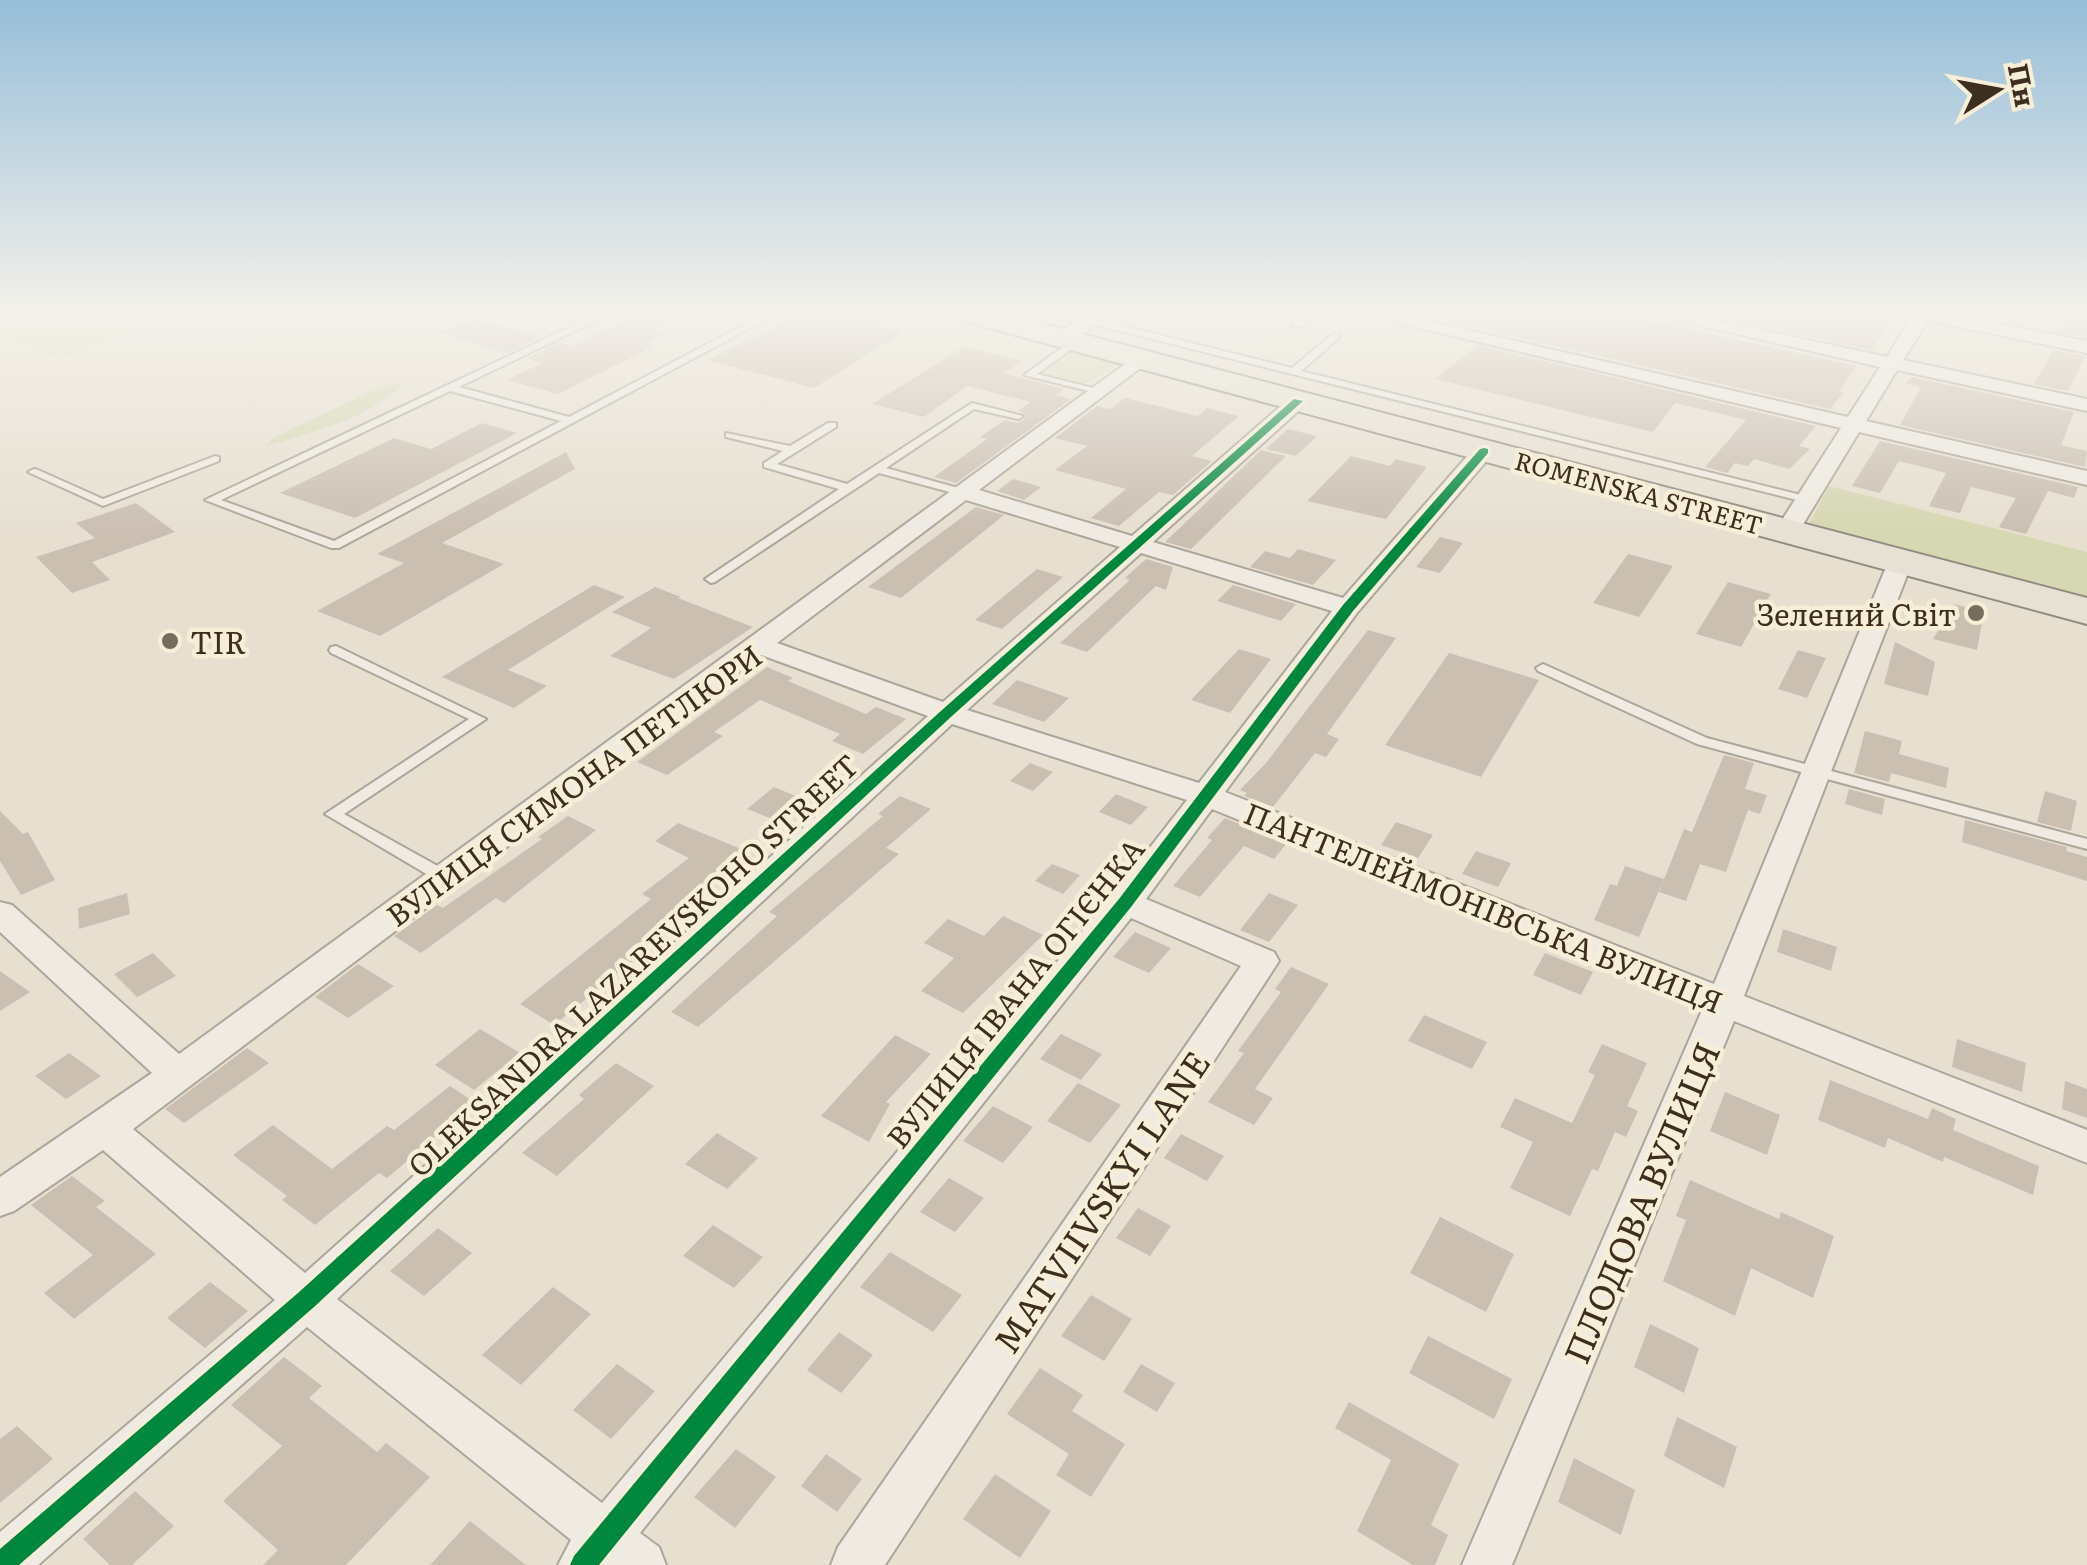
<svg xmlns="http://www.w3.org/2000/svg" width="2087" height="1565" font-family="Literata,serif">
	<style>
		.green { fill: #d6d7b3 }
		.building { fill: #cbbfb2 }
		.lines { fill: none; stroke-linecap: round; stroke-linejoin: round }
		.service-casing { stroke: #ada599; stroke-width: 4 }
		.minor-casing { stroke: #ada599; stroke-width: 4 }
		.primary-casing { stroke: #928b80; stroke-width: 4 }
		.service { fill: #efebe3; fill-rule: evenodd }
		.minor { fill: #efebe3; fill-rule: evenodd }
		.primary { fill: #e6e1d4; fill-rule: evenodd }
		.cycleway-casing { stroke: #f7eed8; stroke-width: 6 }
		.cycleway { fill: #00873e; fill-rule: evenodd }
		.poi-dot { fill: #786c5e; stroke: #f7eed8; stroke-width: 4 }
		.labels { text-anchor: middle; dominant-baseline: central; stroke-width: 9; stroke-linejoin: round; paint-order: stroke }
		.far-street-label { font-size: 25px; fill: #3d2e20; stroke: #f7eed8 }
		.poi-label { font-size: 30px; fill: #3d2e20; stroke: #f7eed8; text-anchor: end }
		.street-label { font-size: 30px; fill: #3d2e20; stroke: #f7eed8 }
		.near-street-label { font-size: 35px; fill: #3d2e20; stroke: #f7eed8 }
	</style>
	<rect width="100%" height="100%" fill="#e7e0d1"/>
	<path class="green" d="M35,311H123L151,323L57,359L11,339L0,341V322Z
		M1072,351L1119,363C1083,391 1082,386 1039,375Z
		M402,384C374,417 308,434 266,446L273,438L384,385Z
		M1829,486L2087,552V597L1808,526Z"/>
	<path class="building" d="M644,311H692L653,330L667,333L646,344L654,346L558,394L507,380L542,363L527,358L560,342L571,346Z
		M808,311L835,317L846,311L889,317L874,326L903,332L814,388L707,360Z
		M1444,311H1607L1857,366L1839,391L1844,392L1830,409L1443,320Z
		M1723,311L1746,316L1747,311H1857L1894,319L1871,350L1698,313Z
		M2069,311H2087V337L2060,332Z
		M474,319L540,337L507,353L439,333Z
		M1477,345L1816,426L1799,446L1810,449L1789,469L1754,459L1748,466L1735,463L1727,473L1705,467L1746,420L1675,403L1653,432L1435,379Z
		M964,347L1023,361L1003,373L1064,389L1055,395L1071,399L956,483L934,477L987,439L980,437L1005,420L1017,423L1025,419L1026,414L1018,411L1031,402L967,386L924,417L872,404Z
		M2053,350L2085,356L2068,391L2034,384Z
		M1911,377L2074,412L2061,445L2087,451L2085,467L1900,425L1921,387L1906,384Z
		M1125,398L1198,416L1207,408L1239,416L1192,456L1212,461L1173,495L1159,492L1119,526L1091,518L1126,489L1055,470L1087,446L1055,438L1097,406L1110,409Z
		M482,423L517,433L355,518L280,493L394,438L431,449Z
		M1288,429L1317,436L1296,456L1266,449Z
		M1880,441L2078,487L2074,498L2048,491L2026,534L1999,527L2016,498L1971,487L1960,513L1929,506L1946,473L1899,461L1880,493L1852,486Z
		M1261,450L1286,456L1191,549L1165,542Z
		M566,452L575,469L442,543L504,564L380,636L317,611L404,563L377,554Z
		M1351,456L1390,466L1396,459L1427,467L1386,519L1307,501Z
		M1013,479L1041,487L1024,500L997,491Z
		M136,503L175,532L92,562L110,580L72,593L36,557L95,538L76,523Z
		M976,507L1004,515L901,598L868,587Z
		M1440,537L1463,543L1440,573L1416,567Z
		M1298,549L1336,560L1313,585L1250,567L1265,551L1290,558Z
		M1628,554L1673,566L1639,617L1593,603Z
		M1146,559L1173,567L1166,590L1156,586L1087,652L1060,643L1130,580L1125,578Z
		M1037,569L1063,577L1002,629L975,620Z
		M1728,582L1771,594L1741,647L1696,634Z
		M594,585L625,597L508,670L547,686L514,708L442,677Z
		M1233,585L1296,604L1281,621L1217,601Z
		M655,587L681,597L678,598L753,627L674,679L610,656L651,628L612,612Z
		M1954,604L1984,612L1977,650L1933,639Z
		M1368,630L1396,638L1327,734L1339,739L1326,757L1315,753L1273,807L1244,796L1247,793L1240,790L1266,763Z
		M1895,642L1935,662L1928,696L1884,684Z
		M1239,649L1271,659L1230,713L1191,700Z
		M1798,650L1826,658L1807,698L1778,689Z
		M1449,653L1539,680L1481,777L1385,745Z
		M767,667L793,678L788,681L866,714L876,707L906,719L863,754L832,741L840,734L760,700L714,732L723,736L667,775L637,762Z
		M1017,680L1020,681L1069,698L1044,722L992,704Z
		M1865,731L1902,741L1899,754L1949,768L1946,788L1891,773L1889,782L1854,773Z
		M1724,755L1754,763L1745,789L1767,795L1760,814L1748,810L1726,872L1700,864L1686,901L1659,892L1684,829L1692,832Z
		M1030,763L1053,772L1033,791L1010,781Z
		M774,787L803,799L777,821L747,809Z
		M1849,789L1885,799L1882,815L1845,804Z
		M2045,791L2077,801L2071,831L2037,822Z
		M1116,794L1148,807L1131,825L1099,812Z
		M900,796L931,809L886,848L899,854L698,1027L671,1012L777,916L769,912L883,816L878,814Z
		M0,811L23,834L28,832L55,880L21,895L0,861Z
		M568,816L596,830L504,903L496,898L421,953L394,936L437,905L443,908L542,839L538,837Z
		M1225,818L1287,843L1274,859L1244,846L1200,897L1173,886L1212,840L1207,838Z
		M1965,820L2067,847L2066,851L2087,857V881L1962,842Z
		M1396,822L1433,835L1418,858L1381,845Z
		M678,823L746,851L697,890L705,894L654,935L660,939L554,1025L520,1004L651,899L642,894L689,858L655,841Z
		M1476,851L1511,863L1498,887L1462,874Z
		M1052,864L1080,875L1063,894L1035,881Z
		M1625,866L1664,879L1639,937L1594,920L1610,884L1617,886Z
		M127,893L130,914L79,929L78,908Z
		M1269,893L1298,905L1269,942L1240,930Z
		M1003,916L1043,935L963,1013L921,991L954,958L924,943L948,919L984,936Z
		M1783,929L1837,947L1831,971L1777,952Z
		M1135,932L1171,948L1149,973L1113,957Z
		M153,953L176,976L137,997L114,974Z
		M1545,953L1593,972L1581,995L1533,975Z
		M358,964L394,986L348,1018L315,997Z
		M1291,967L1329,984L1255,1089L1273,1098L1254,1125L1208,1102L1244,1053L1238,1051L1281,992L1275,989Z
		M0,971L30,992L0,1011Z
		M1424,1015L1487,1042L1472,1069L1408,1041Z
		M480,1029L520,1053L474,1090L435,1065Z
		M1061,1034L1102,1054L1081,1080L1040,1059Z
		M895,1035L931,1054L886,1102L890,1104L869,1142L821,1116Z
		M1957,1039L2026,1063L2022,1092L1952,1067Z
		M1602,1044L1647,1063L1627,1106L1638,1111L1626,1137L1615,1132L1598,1171L1592,1169L1570,1216L1510,1188L1533,1142L1500,1127L1515,1098L1572,1123L1595,1075L1588,1072Z
		M247,1048L269,1063L184,1123L165,1109Z
		M69,1053L101,1076L66,1099L35,1076Z
		M616,1063L654,1086L557,1176L522,1153L584,1099L579,1095Z
		M1830,1080L1928,1119L1932,1108L1956,1119L1953,1130L2039,1166L2033,1195L1944,1157L1943,1162L1888,1138L1885,1148L1818,1120Z
		M2065,1081L2087,1089V1118L2062,1109Z
		M1078,1083L1121,1105L1090,1143L1047,1121Z
		M450,1086L476,1103L387,1178L379,1173L315,1225L282,1200L287,1196L233,1155L273,1125L332,1169L387,1126L394,1130Z
		M1725,1092L1780,1115L1767,1155L1710,1131Z
		M993,1106L1033,1127L1003,1163L963,1141Z
		M717,1133L758,1158L727,1189L685,1164Z
		M1181,1134L1224,1156L1207,1181L1164,1158Z
		M72,1176L105,1201L96,1207L156,1254L74,1319L44,1293L93,1255L31,1205Z
		M949,1178L984,1198L955,1232L920,1212Z
		M1690,1180L1779,1219L1781,1212L1834,1236L1813,1298L1751,1268L1735,1316L1663,1281L1686,1220L1676,1216Z
		M1138,1208L1171,1226L1150,1256L1116,1238Z
		M1440,1217L1514,1254L1486,1312L1410,1273Z
		M713,1225L763,1257L734,1288L683,1256Z
		M438,1228L472,1253L424,1296L390,1271Z
		M890,1252L962,1295L933,1332L860,1287Z
		M210,1282L248,1311L205,1348L167,1318Z
		M553,1287L591,1314L521,1385L482,1355Z
		M1091,1295L1132,1319L1104,1361L1061,1336Z
		M1650,1324L1699,1348L1684,1393L1634,1367Z
		M839,1332L873,1355L841,1393L807,1370Z
		M1428,1336L1512,1379L1494,1419L1409,1373Z
		M284,1357L322,1386L309,1398L377,1452L386,1443L430,1477L346,1565H263L278,1550L223,1501L282,1446L231,1405Z
		M617,1364L655,1391L611,1439L573,1410Z
		M1141,1364L1175,1383L1157,1412L1123,1392Z
		M1040,1368L1083,1395L1072,1411L1125,1444L1091,1497L1056,1475L1069,1454L1007,1414Z
		M1349,1402L1459,1464L1431,1525L1448,1535L1435,1565H1413L1357,1531L1391,1460L1335,1428Z
		M1677,1417L1737,1447L1724,1488L1664,1456Z
		M17,1426L53,1459L0,1503V1439Z
		M736,1449L776,1477L735,1528L694,1497Z
		M826,1454L862,1479L837,1512L801,1486Z
		M1574,1458L1635,1490L1621,1535L1558,1502Z
		M995,1474L1051,1511L1020,1558L963,1519Z
		M135,1491L174,1526L132,1565H110L83,1539Z
		M470,1521L526,1565H430Z"/>
	<g class="lines">
		<defs>
			<path id="service" d="M604,311H616L459,387L569,417L770,311H782L339,548H331L205,500ZM450,391L561,421L334,541L221,500Z
				M1091,318L1292,368L1333,334H1339V338L1301,371L1809,497L1811,499L1805,502L1088,323V319Z
				M1073,340L1081,342L1037,374L1101,390V394L1024,375Z
				M972,403L1023,416L1018,419L974,409L886,468L969,491V495H961L879,473L715,582L711,583L705,579L839,489L764,467V463L783,451L726,437V433L790,446L828,423H836V427L777,464L847,484Z
				M215,456L219,457V461L103,506L28,472L34,469L38,470L103,499Z
				M336,646L486,719L344,814L452,874L454,878L452,882H440L325,814L469,719L331,653L329,650L331,647Z
				M1543,664L1707,738L2087,839V849L1697,744L1538,671L1536,668Z"/>
			<path id="minor" d="M1093,311H1115L1070,342H1056V334Z
				M1303,311H1325L1305,326H1293V318Z
				M1349,311H1383L1848,417L1880,367L1637,311H1673L1887,357L1911,317L1897,311H1935L2087,341V353L1928,321L1903,360L2087,399V411L1897,370L1866,421L2087,471V485L1859,432L1799,531L1787,538L1775,531L1841,428Z
				M1140,353L1147,355V363L979,490L1132,536L1291,397H1305V405L1153,542L1343,598L1476,446H1492L1495,451L1357,613L1225,792L1714,984L1889,560L1901,553L1910,555L1913,560L1744,996L2087,1130V1163L1734,1021L1512,1565H1462L1703,1008L1212,809L1146,899L1274,952L1279,961L885,1565H831L838,1547L1241,966L1131,918L640,1533L659,1547L666,1565H558L571,1540L307,1327L38,1565H0V1532L275,1300L103,1150L14,1211L0,1216V1177L152,1073L0,932V902L12,905L179,1054ZM966,500L1120,547L943,702L777,643ZM1141,553L1332,611L1199,783L967,710ZM761,655L928,716L305,1273L133,1129ZM952,724L1187,800L1113,895L602,1503L337,1299Z"/>
			<path id="primary" d="M944,311H995L2087,598V624L948,317Z"/>
		</defs>
		<use href="#service" class="service-casing"/>
		<use href="#minor" class="minor-casing"/>
		<use href="#primary" class="primary-casing"/>
		<use href="#service" class="service"/>
		<use href="#minor" class="minor"/>
		<use href="#primary" class="primary"/>
		<defs>
			<path id="cycleway" d="M1294,399L1303,401L952,716L314,1307L19,1565H0V1549L298,1293L942,710Z
				M1484,448L1488,449V453L1353,611L1131,907L599,1565H570L574,1556L1119,899L1343,605L1480,449Z"/>
		</defs>
		<use href="#cycleway" class="cycleway-casing"/>
		<use href="#cycleway" class="cycleway"/>
	</g>
	<linearGradient id="sky" x2="0" y2="1"><stop stop-color="#96bed9"/><stop offset="0.59" stop-color="#f4f1ea"/><stop offset="1" stop-color="#f4f1ea" stop-opacity="0"/></linearGradient>
	<rect width="2087" height="531" fill="url(#sky)"/>
	<g class="poi-dot">
		<circle cx="1976" cy="613" r="10"/>
		<circle cx="170" cy="641" r="10"/>
	</g>
	<g class="labels">
		<g class="far-street-label">
			<text transform="translate(1639 492) rotate(15)">ROMENSKA STREET</text>
		</g>
		<g class="poi-label">
			<text x="1956" y="613">Зелений Світ</text>
			<text x="190" y="641" text-anchor="start">TIR</text>
		</g>
		<g class="street-label">
			<text transform="translate(573 784) rotate(-36)">ВУЛИЦЯ СИМОНА ПЕТЛЮРИ</text>
			<text transform="translate(1484 906) rotate(22)">ПАНТЕЛЕЙМОНІВСЬКА ВУЛИЦЯ</text>
			<text transform="translate(632 964) rotate(-43)">OLEKSANDRA LAZAREVSKOHO STREET</text>
			<text transform="translate(1014 992) rotate(-51)">ВУЛИЦЯ ІВАНА ОГІЄНКА</text>
		</g>
		<g class="near-street-label">
			<text transform="translate(1100 1201) rotate(-56)">MATVIIVSKYI LANE</text>
			<text transform="translate(1640 1202) rotate(-67)">ПЛОДОВА ВУЛИЦЯ</text>
		</g>
	</g>
	<g transform="translate(1997 90) rotate(79)" stroke="#f7eed8" stroke-width="8" paint-order="stroke">
	<path d="M0-8L18 38L0 25L-18 38Z" fill="#3d2e20"/>
	<text y="-15" font-size="28" font-weight="bold" text-anchor="middle" fill="#3d2e20">Пн</text>
	</g>
</svg>
